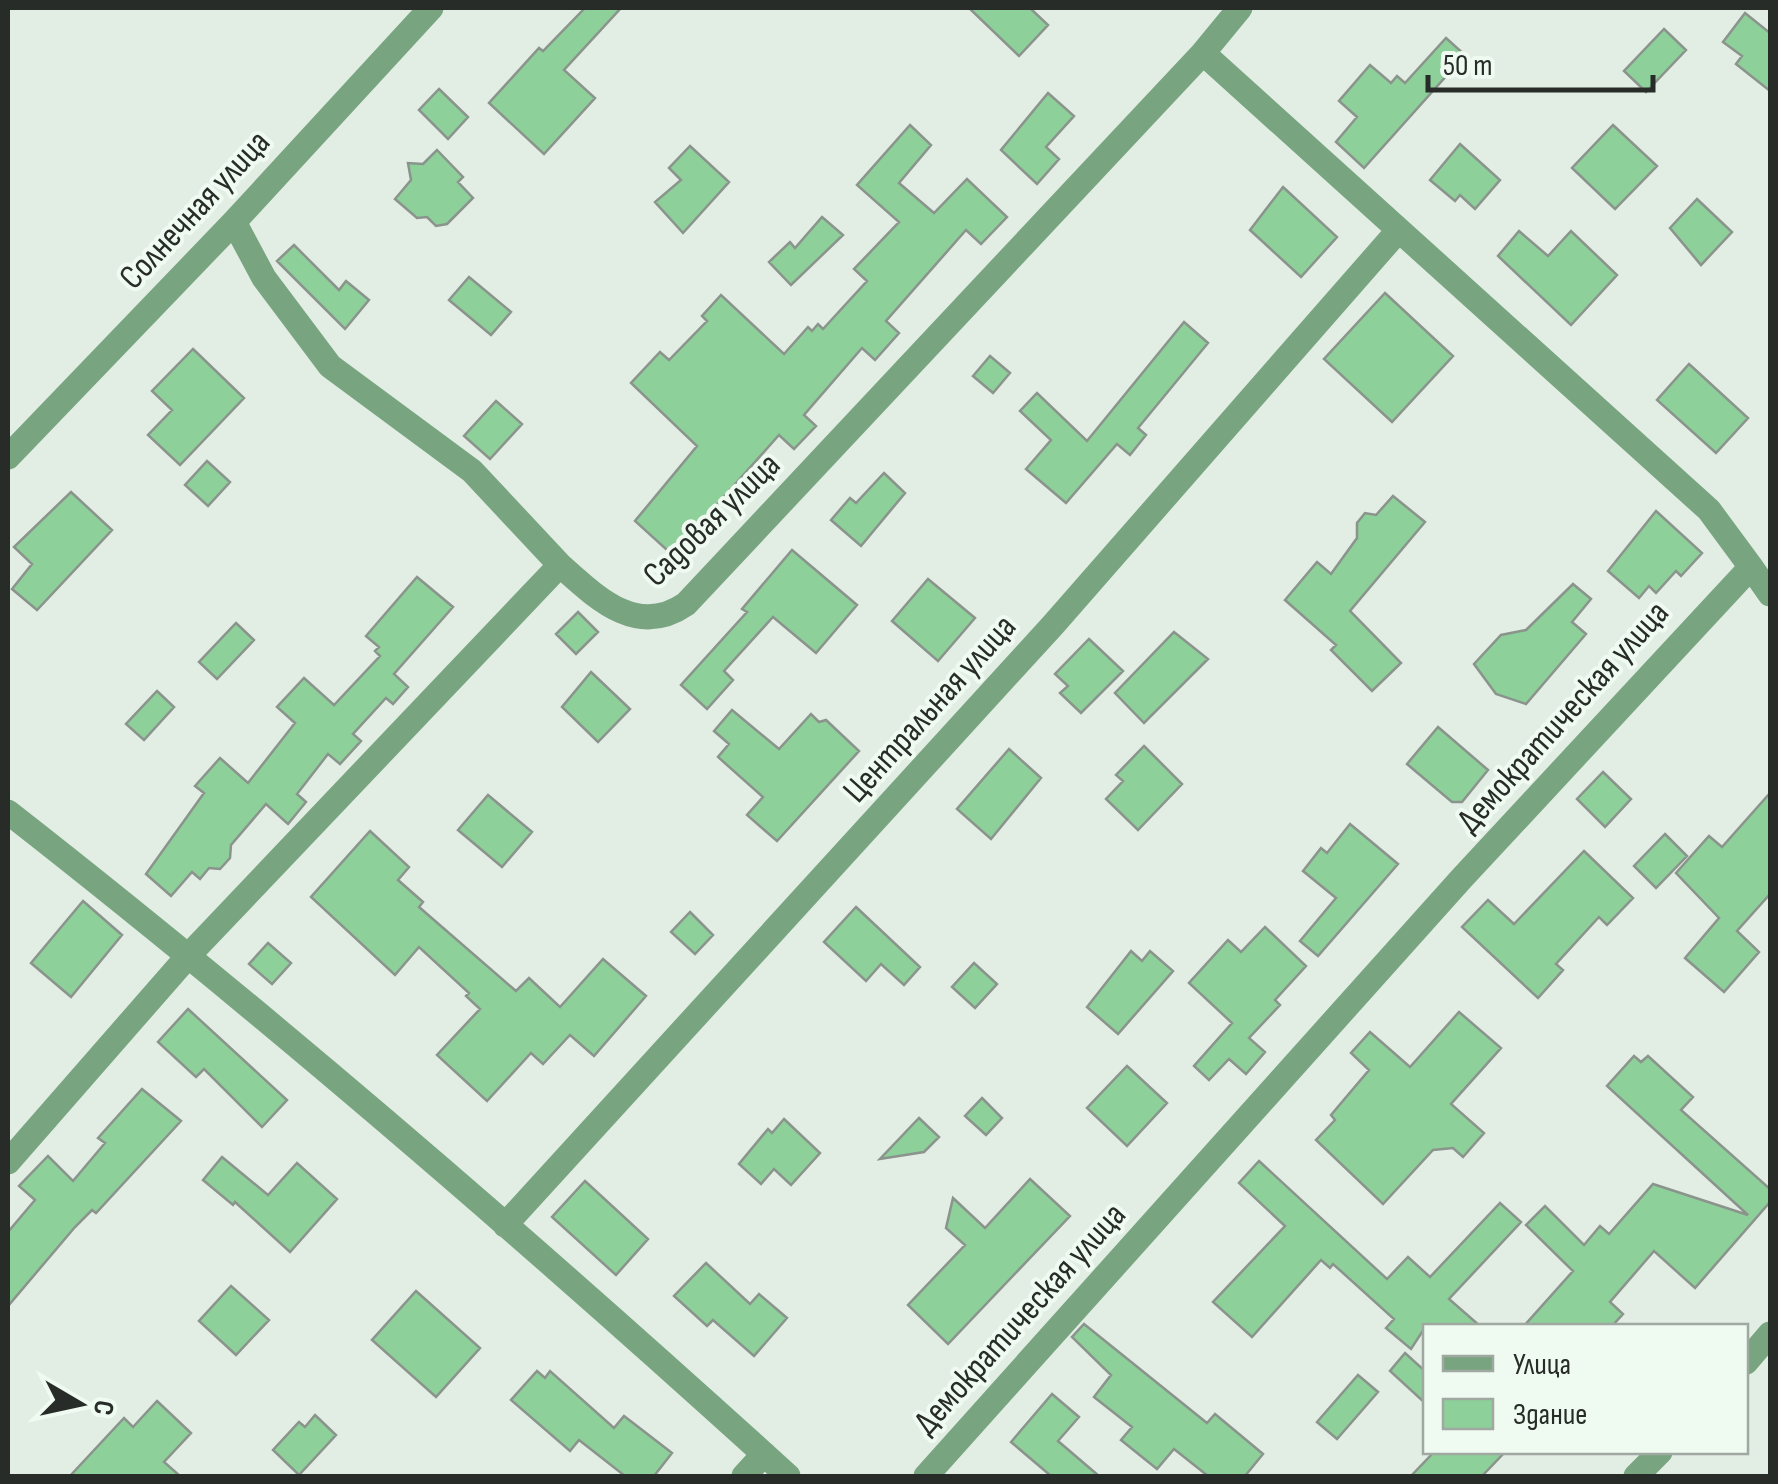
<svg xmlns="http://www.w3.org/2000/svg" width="1778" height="1484" font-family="'Sofia Sans Condensed',sans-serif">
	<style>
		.building { fill: #8dd09a; stroke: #8a948c; stroke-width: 2.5 }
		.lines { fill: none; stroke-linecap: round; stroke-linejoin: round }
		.minor { stroke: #78a580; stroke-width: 25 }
		.labels { text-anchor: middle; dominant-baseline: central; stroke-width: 8; stroke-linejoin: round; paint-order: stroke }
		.street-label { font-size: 35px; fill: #282c28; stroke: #effaf1 }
	</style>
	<rect width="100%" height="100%" fill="#e2ede4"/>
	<path class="building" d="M585,8H621L564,70L595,98L544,154L489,103L539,48L543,51Z
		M969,8H1030L1048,25L1019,56Z
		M1745,13L1770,33V91L1736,64L1742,56L1723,42Z
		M1664,29L1686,50L1646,92L1624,71Z
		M1446,38L1465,55L1364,168L1336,142L1357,117L1339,101L1370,65L1391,83L1397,76L1405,83Z
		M439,89L468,117L448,139L419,110Z
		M1048,93L1074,116L1046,147L1059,159L1037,184L1001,150Z
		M910,125L931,145L899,183L934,213L967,179L1007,217L981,244L966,230L886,321L899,333L875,360L862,348L804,415L816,426L794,449L779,435L712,510L718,516L678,560L635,521L697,446L631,383L660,352L669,360L707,321L702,316L721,295L784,354L808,327L812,331L818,324L823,329L867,281L854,269L899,222L857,185Z
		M1613,125L1657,166L1615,209L1572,168Z
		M1460,144L1500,180L1475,209L1460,195L1455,201L1430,180Z
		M690,146L729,182L683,233L655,202L681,180L669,168Z
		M437,150L463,177L458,182L473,198L447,224L436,226L427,217L417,218L395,199L411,180L408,163L423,164Z
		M1283,187L1337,237L1301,277L1250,230Z
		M1697,199L1732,232L1701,265L1670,228Z
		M822,217L843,235L791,285L769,262L790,242L795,248Z
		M1519,231L1548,256L1571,231L1617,275L1571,325L1498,256Z
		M294,245L339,290L346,281L369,300L345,329L277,261Z
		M469,277L511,312L491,335L449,300Z
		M1385,293L1453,356L1392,422L1324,359Z
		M1184,322L1208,343L1138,428L1146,435L1130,455L1117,444L1066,503L1026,469L1051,440L1020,411L1037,393L1087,441Z
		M193,349L244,398L180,465L148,435L172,410L152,391Z
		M990,356L1010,373L993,393L973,376Z
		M1689,364L1748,418L1716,453L1657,400Z
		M496,401L522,424L490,459L464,436Z
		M207,461L230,482L208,506L185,485Z
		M884,473L905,493L861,546L831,520L850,498L856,503Z
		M71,492L112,530L37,610L12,589L32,564L14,547Z
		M1393,496L1425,522L1350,611L1401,663L1372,691L1331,650L1336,645L1285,600L1317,562L1331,574L1357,538V523L1365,513L1376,515Z
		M1656,511L1702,553L1681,576L1676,571L1656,593L1649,586L1639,598L1608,571Z
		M792,550L857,605L816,653L773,617L724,671L733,680L707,709L681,685L747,612L742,609Z
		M417,577L453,607L394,674L408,687L393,704L386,698L353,734L361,741L340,764L328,754L297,794L306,802L288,824L266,804L231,845L230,858L220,869L209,868L200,879L192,872L171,896L146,874L204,793L195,786L220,758L248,783L295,723L277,707L304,678L334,705L380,656L375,651L379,647L366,636Z
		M928,579L975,618L938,661L892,621Z
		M1573,584L1591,599L1572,622L1586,634L1526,704L1496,694L1474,664L1501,635L1526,630Z
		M578,612L598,632L576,654L556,634Z
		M236,623L254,640L217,679L199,662Z
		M1174,632L1208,659L1144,723L1115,693Z
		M1089,639L1123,671L1081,713L1060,693L1068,686L1055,674Z
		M591,672L630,709L598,742L562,707Z
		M157,691L174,707L144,740L126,724Z
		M732,710L779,749L811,714L819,722L826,720L859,751L777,841L747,815L763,797L718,757L729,744L714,731Z
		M1438,727L1488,770L1462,802H1452L1407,764Z
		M1144,746L1182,784L1138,830L1106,799L1123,781L1116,775Z
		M1009,749L1041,778L991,839L957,809Z
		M1603,772L1631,799L1605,827L1577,799Z
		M1770,793V894L1737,931L1759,952L1724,992L1685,958L1719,918L1676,873L1709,836L1722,847Z
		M488,795L532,832L502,867L458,830Z
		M1350,824L1398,864L1318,956L1300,941L1336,898L1303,871L1321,848L1327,853Z
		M370,831L409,867L398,880L423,902L419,907L516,991L529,978L560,1007L603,959L646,996L594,1056L570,1035L543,1064L531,1053L487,1101L437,1055L480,1009L466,996L469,993L419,947L395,975L311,897Z
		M1665,834L1687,856L1656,888L1634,866Z
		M1584,851L1633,898L1607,925L1599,917L1556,964L1563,970L1538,998L1462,927L1488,900L1514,924Z
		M83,901L122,935L71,997L31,963Z
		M856,907L920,967L904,985L881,964L866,981L824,942Z
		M690,912L713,935L695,954L671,932Z
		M1265,927L1306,966L1275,1000L1280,1005L1249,1038L1265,1052L1246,1074L1229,1059L1209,1080L1194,1066L1232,1023L1189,983L1228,940L1241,952Z
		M268,943L291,963L272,984L249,964Z
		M1131,951L1142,961L1150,951L1173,971L1118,1034L1087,1007Z
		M974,963L997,984L975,1008L952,987Z
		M188,1009L287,1100L262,1127L204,1069L196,1077L158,1042Z
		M1459,1012L1501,1048L1451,1104L1484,1133L1463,1157L1453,1148L1433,1150L1383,1204L1316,1140L1335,1120L1331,1115L1369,1070L1351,1053L1370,1032L1410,1067Z
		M1634,1056L1641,1062L1648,1056L1693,1097L1681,1110L1770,1189V1202L1695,1288L1654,1251L1610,1302L1623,1314L1612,1326H1524L1573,1271L1526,1225L1545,1206L1584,1245L1600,1226L1609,1234L1653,1184L1748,1215L1607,1086Z
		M1127,1066L1167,1103L1127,1146L1087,1108Z
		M142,1089L181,1121L96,1213L92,1210L75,1227L8,1306V1232L35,1200L19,1186L48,1156L73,1181L105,1143L98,1138Z
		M982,1098L1002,1118L986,1135L965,1116Z
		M919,1118L939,1137L924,1152L880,1159Z
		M784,1119L820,1153L791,1185L774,1169L761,1184L739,1164L768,1129L772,1133Z
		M222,1157L268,1195L297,1163L337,1199L290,1252L235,1202L233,1205L203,1180Z
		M1259,1161L1387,1279L1408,1257L1430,1277L1500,1203L1521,1222L1449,1299L1480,1326H1426L1411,1349L1386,1328L1394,1319L1333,1264L1330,1268L1321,1260L1252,1337L1213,1302L1285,1226L1239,1183Z
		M1030,1179L1070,1216L948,1344L908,1305L965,1245L946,1228L953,1198L985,1228Z
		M585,1181L648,1239L616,1275L552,1217Z
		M706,1263L750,1304L759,1294L787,1318L754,1356L713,1320L707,1326L674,1296Z
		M231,1286L269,1320L236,1355L199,1321Z
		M416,1291L480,1348L436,1397L372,1340Z
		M1084,1324L1207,1423L1215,1414L1263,1454L1245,1476H1208L1174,1449L1157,1469L1121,1440L1132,1427L1094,1397L1111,1375L1072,1337Z
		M1405,1353L1426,1372V1404L1390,1371Z
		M537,1371L545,1378L550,1371L614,1428L624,1416L672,1453L654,1476H625L579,1440L570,1451L511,1400Z
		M1358,1375L1378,1392L1337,1439L1317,1422Z
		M1052,1394L1079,1417L1058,1441L1099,1476H1051L1011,1442Z
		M157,1401L191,1433L164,1462L180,1476H70L124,1418L133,1427Z
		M315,1415L336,1435L299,1475L273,1450L299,1422L305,1427Z
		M1434,1452H1505L1482,1476H1411Z"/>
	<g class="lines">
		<path class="minor" d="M234,222L264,278L330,366L472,471L560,565
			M8,457L234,222L431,8
			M1751,567L1770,594
			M8,812C277,1022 536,1247 788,1476
			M8,1162L189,955L560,565C597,598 637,638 686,604L1203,53L1240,8
			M505,1225L1053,625L1397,232
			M1746,1362L1770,1334
			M744,1476L764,1454
			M926,1476L1462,878L1751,567L1709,510L1203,53
			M1636,1476L1660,1452"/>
	</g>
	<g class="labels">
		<g class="street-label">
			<text transform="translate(195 210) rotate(-47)">Солнечная улица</text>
			<text transform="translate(712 520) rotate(-44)">Садовая улица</text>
			<text transform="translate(930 709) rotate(-48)">Центральная улица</text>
			<text transform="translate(1563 717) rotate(-48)">Демократическая улица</text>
			<text transform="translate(1020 1319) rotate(-48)">Демократическая улица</text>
		</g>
	</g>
	<rect width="1778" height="1484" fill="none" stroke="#282c28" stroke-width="20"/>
	<rect x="1423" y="1324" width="325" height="130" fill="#effaf1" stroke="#9fa8a1" stroke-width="2.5"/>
	<rect x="1443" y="1356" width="50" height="15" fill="#78a580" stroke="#9fa8a1" stroke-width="2.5"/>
	<text x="1513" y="1374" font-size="30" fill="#282c28">Улица</text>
	<rect x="1443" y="1399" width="50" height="30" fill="#8dd09a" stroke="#9fa8a1" stroke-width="2.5"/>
	<text x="1513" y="1424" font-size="30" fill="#282c28">Здание</text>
	<g transform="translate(80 1404) rotate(99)" stroke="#effaf1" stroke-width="8" paint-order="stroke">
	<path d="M0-8L18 38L0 25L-18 38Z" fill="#282c28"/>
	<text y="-15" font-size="28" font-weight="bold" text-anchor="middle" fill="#282c28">С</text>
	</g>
	<path d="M1428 75v15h225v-15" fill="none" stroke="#282c28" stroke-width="5"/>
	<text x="1443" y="75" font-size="30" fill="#282c28" stroke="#effaf1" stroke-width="8" paint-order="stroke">50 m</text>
</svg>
